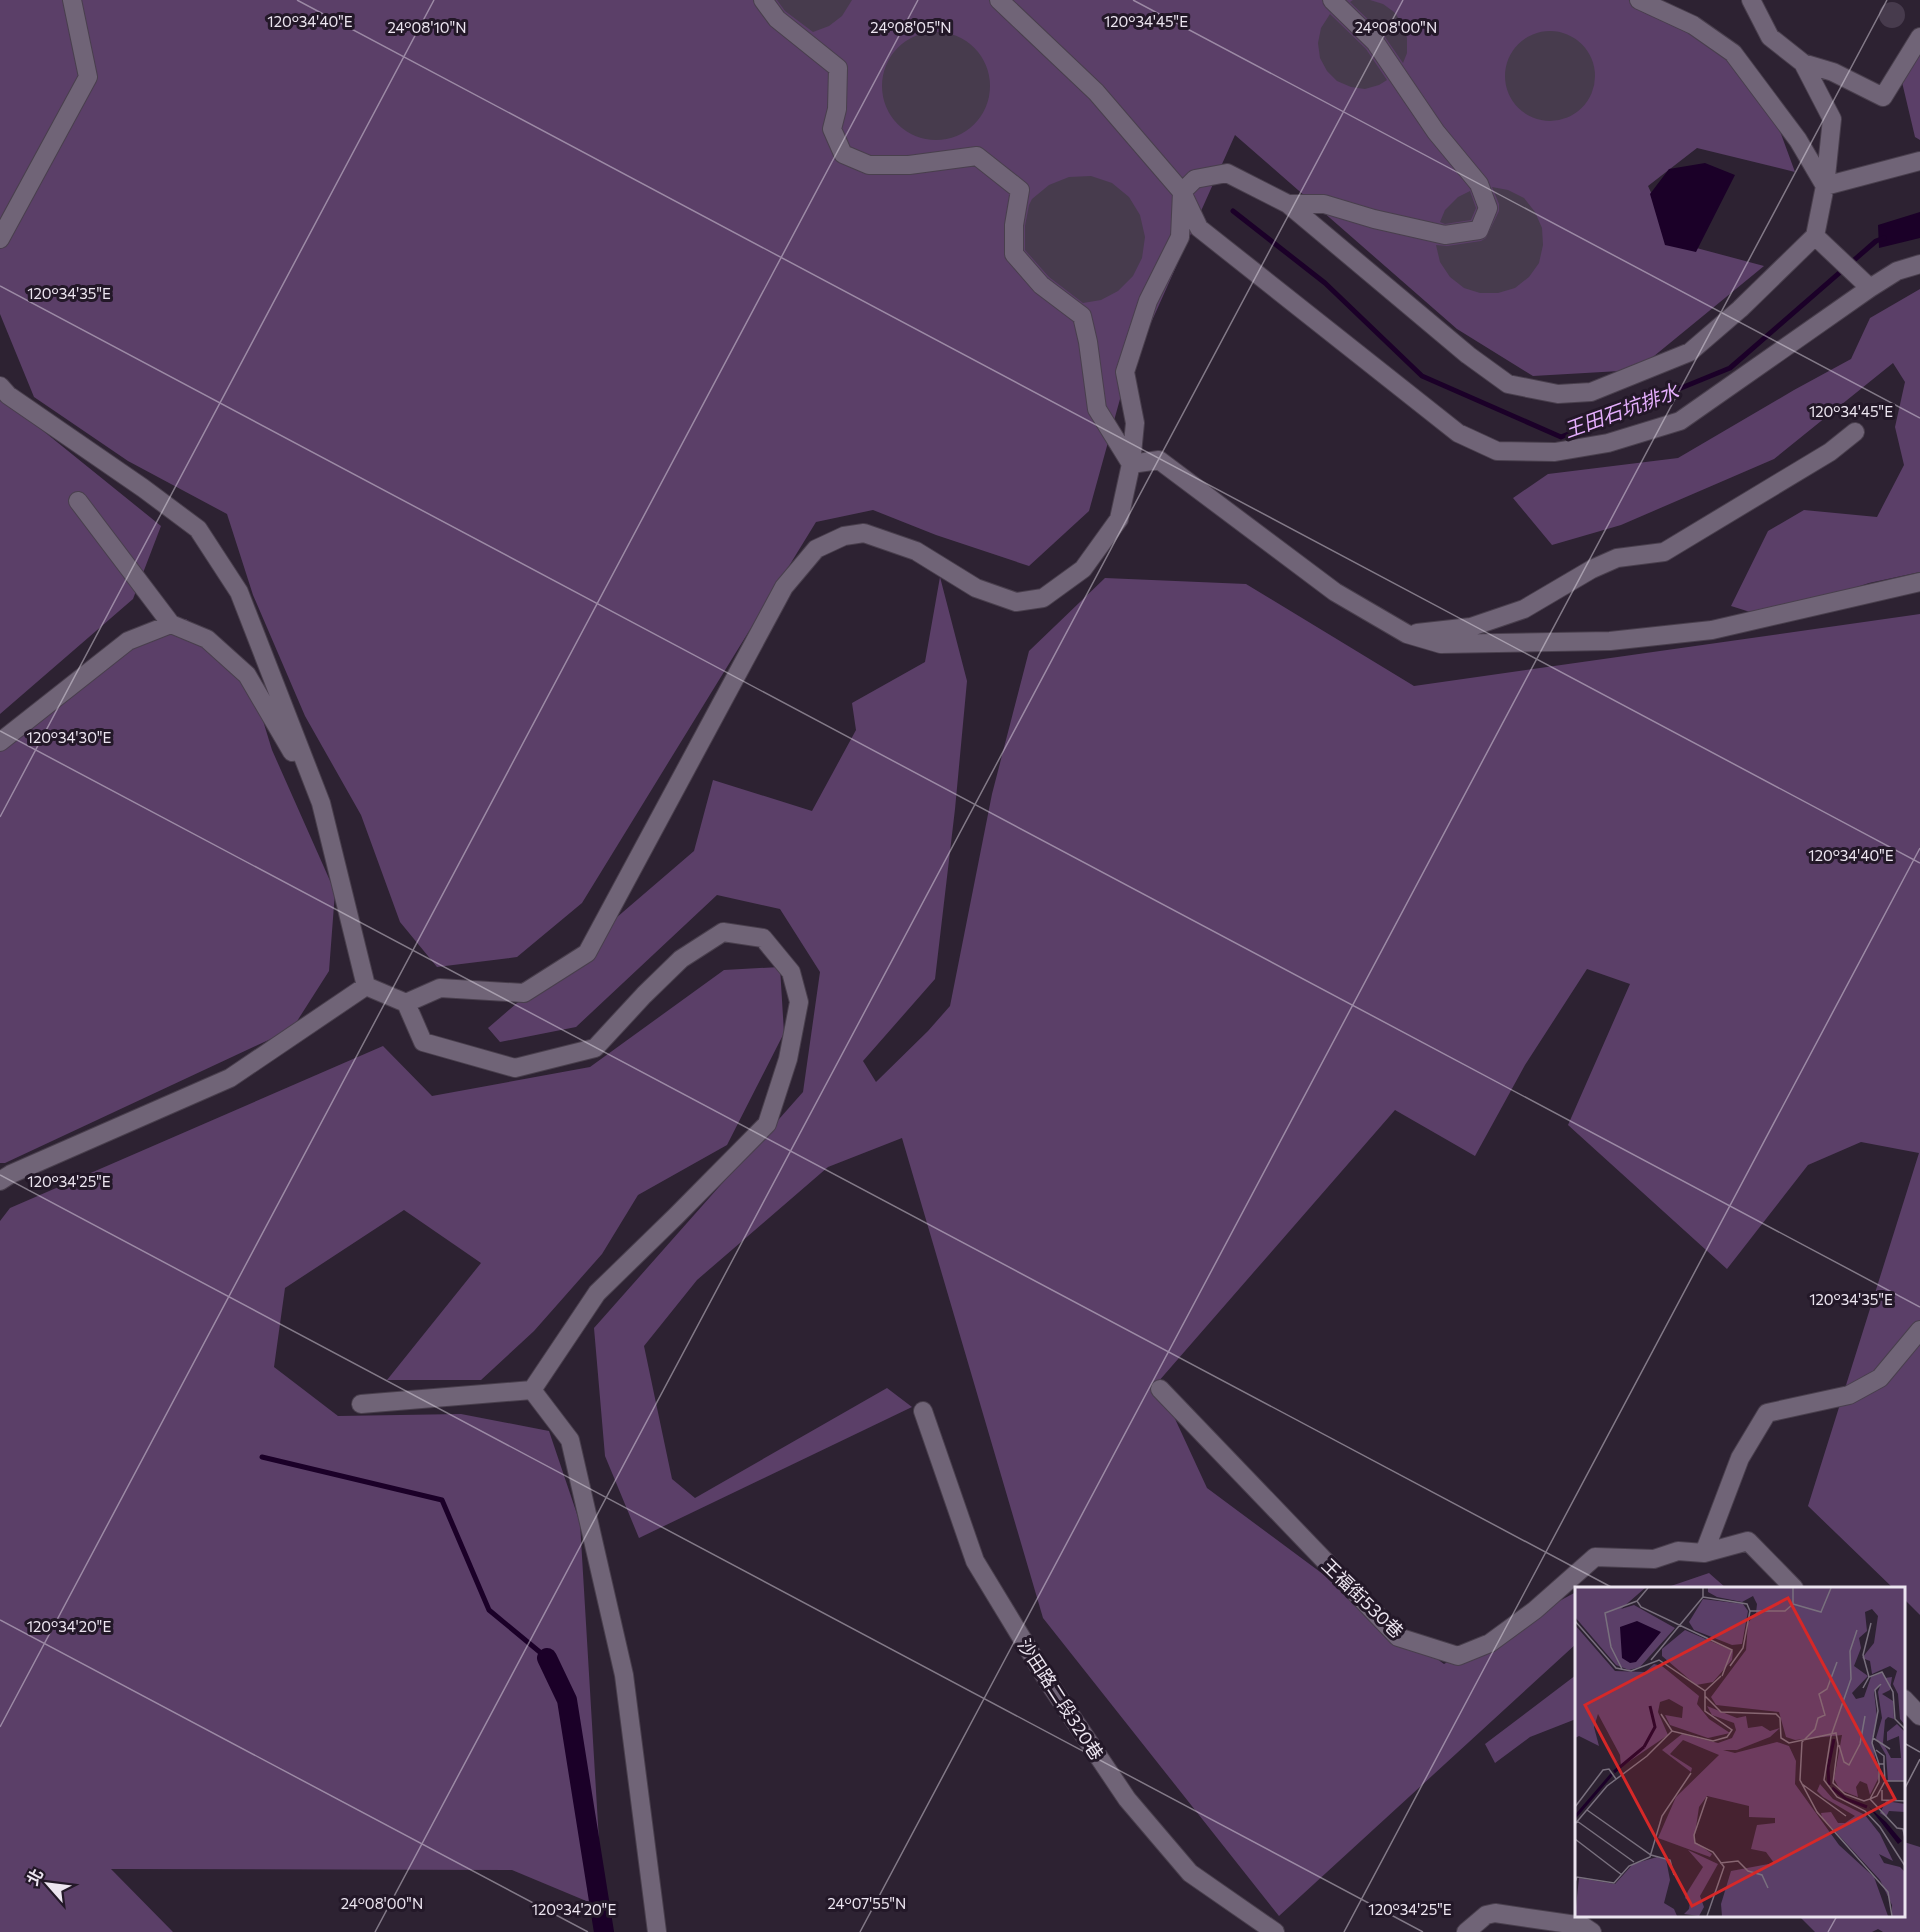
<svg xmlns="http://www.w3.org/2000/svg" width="1920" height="1932" font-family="Commissioner,'Noto Sans TC',sans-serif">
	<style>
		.green { fill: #5b3f68 }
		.water { fill: #1b0028 }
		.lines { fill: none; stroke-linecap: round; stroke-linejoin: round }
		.stream { stroke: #1b0028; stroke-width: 5 }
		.canal { stroke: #1b0028; stroke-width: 20 }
		.building { fill: #473b4d }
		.minor-casing { stroke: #493f4d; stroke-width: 20 }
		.minor { stroke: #706477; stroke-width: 18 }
		.ticks { fill: none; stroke: #ece5f0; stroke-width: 1.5; stroke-opacity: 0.45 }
		.labels { text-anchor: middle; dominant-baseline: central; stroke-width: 6; stroke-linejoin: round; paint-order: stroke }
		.street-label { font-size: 18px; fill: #ece5f0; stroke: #231828 }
		.water-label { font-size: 20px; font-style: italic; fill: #e4aefd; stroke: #231828 }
		.inset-river { fill: none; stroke: #1b0028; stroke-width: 3 }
		.inset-road { fill: none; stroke: #79707e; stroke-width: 1.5 }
		.view { fill: #d62828; fill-opacity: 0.15; stroke: #d62828; stroke-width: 3 }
		.inset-edge { fill: none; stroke: #ece5f0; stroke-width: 3 }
		.ticks-label { font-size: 15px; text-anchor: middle; fill: #ece5f0; stroke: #231828; stroke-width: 6; stroke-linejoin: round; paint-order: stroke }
	</style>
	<rect width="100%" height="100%" fill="#2d2232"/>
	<path class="green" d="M0,0H1636L1699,31L1767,96L1795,172L1697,148L1648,186L1674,242L1764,266L1637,370L1533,376L1457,329L1235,135L1125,381L1089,511L1029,566L936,535L873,510L816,522L582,903L517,957L437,967L400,922L361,815L305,716L253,595L227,514L128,461L34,397L0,314Z
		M1920,53V140L1915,137L1901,78Z
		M1920,289V572L1869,583L1766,617L1731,606L1768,531L1804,510L1877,517L1904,465L1895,427L1905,382L1893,363L1774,459L1621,525L1552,545L1513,498L1548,474L1678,458L1794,390L1851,359L1870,318Z
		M0,396L161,526L133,599L0,714Z
		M940,577L967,681L955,809L935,979L863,1061L876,1082L928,1031L950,1006L992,794L1029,651L1105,578L1246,584L1414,686L1920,614V1615L1904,1599V1588H1893L1808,1506L1919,1153L1861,1142L1808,1165L1727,1269L1568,1125L1630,984L1587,969L1525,1065L1475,1156L1395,1110L1158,1382L1207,1488L1444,1664L1576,1592V1644L1279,1916L1043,1618L902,1138L828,1167L697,1280L644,1346L672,1479L695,1498L887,1388L912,1407L639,1538L605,1456L594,1328L803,1092L820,972L780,909L717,895L576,1027L500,1042L488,1028L694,851L713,780L812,811L856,730L852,703L925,662Z
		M186,619L246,665L272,750L335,892L329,971L292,1029L5,1163H0V742L121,637Z
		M780,967L784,1033L727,1145L638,1195L602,1254L534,1331L481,1380H387L481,1263L404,1210L285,1288L274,1367L338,1416L461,1414L549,1431L580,1523L603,1908L512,1870L111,1869L173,1932H0V1221L10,1208L383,1046L432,1096L590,1067L724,970Z
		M1709,1573L1726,1588H1666L1668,1587Z
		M1576,1675V1719L1530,1737L1495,1763L1485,1744Z
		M1904,1842L1920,1847V1932H1883L1878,1929L1872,1932H1815L1799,1916H1904Z"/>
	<path class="water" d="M1705,163L1735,175L1696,252L1665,245L1650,194L1669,169Z
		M1920,212V238L1879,248L1878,225Z"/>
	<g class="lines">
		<path class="stream" d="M1233,211L1325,283L1422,376L1561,437L1730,368L1876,241L1884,238
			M262,1457L442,1500L489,1610L547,1658"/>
		<path class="canal" d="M547,1658L567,1700L604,1932"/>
	</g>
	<path class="building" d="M777,0H852L842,16L829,26L813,32L785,11Z
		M1353,0H1370L1383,4L1394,12L1403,24L1407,38V53L1403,63L1383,34L1350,2Z
		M1879 15a13 13 0 1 1 26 0a13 13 0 1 1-26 0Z
		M1330,14L1366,49L1387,80L1379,85L1365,89L1351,87L1337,81L1327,71L1320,58L1318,43L1321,28Z
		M1505 76a45 45 0 1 1 90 0a45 45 0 1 1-90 0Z
		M882 86a54 54 0 1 1 108 0a54 54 0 1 1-108 0Z
		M1091,176L1112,183L1129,197L1140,215L1145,237L1142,258L1133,276L1118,291L1101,300L1083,303L1049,277L1025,250V226L1029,205L1032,199L1049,185L1069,177Z
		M1492,187L1508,190L1524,198L1535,212L1542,228L1543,245L1539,263L1529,277L1515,288L1498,293H1480L1464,288L1450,277L1440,262L1436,245L1447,246L1481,241L1486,238L1499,211V204Z
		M1470,191L1476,208L1471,220L1445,224L1440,222L1445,210L1458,197Z"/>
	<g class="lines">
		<defs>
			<path id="minor" d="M763,0L777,19L838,68L837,109L832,129L843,154L869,165H909L977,156L1020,190L1014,225V254L1041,285L1082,316L1088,342L1097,409L1131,464L1159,460L1335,592L1407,634L1441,644L1610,641L1712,630L1920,582
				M999,0L1096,92L1182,192L1199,228L1458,433L1497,451L1555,452L1608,443L1680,421L1870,288L1897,271L1920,264
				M1751,0L1770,37L1803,63L1832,119L1825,186L1920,161
				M1803,63L1833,72L1883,97L1920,37
				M1288,204H1324L1374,219L1445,235L1479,230L1488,208L1479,184L1436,132L1375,42L1332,0
				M1815,236L1870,288
				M0,239L88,77L72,0
				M0,386L8,395L143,488L198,529L239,592L321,803L366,986
				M78,501L171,624
				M1417,633L1471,627L1524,609L1592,569L1617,558L1664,552L1830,452L1855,432
				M0,742L128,641L171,624L207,639L247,675L292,752
				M406,1003L440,988L524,993L587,953L784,587L816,549L844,536L864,533L916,551L976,588L1016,602L1043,598L1083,569L1119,519L1131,464L1135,423L1125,372L1148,301L1180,237L1182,192L1195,179L1227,173L1288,204L1468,355L1508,384L1558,394L1591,392L1690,352L1740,309L1815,236L1825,186L1798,140L1733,53L1693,25L1639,0
				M0,1181L11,1174L230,1078L366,986L406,1003L423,1042L515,1068L595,1048L644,995L681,959L723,932L763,938L791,972L799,1002L788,1059L767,1124L676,1216L597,1293L532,1390L570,1440L624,1675L657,1932
				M1160,1389L1398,1637L1458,1656L1490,1643L1535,1610L1595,1557L1654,1559L1678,1551L1704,1553L1748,1541L1794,1588
				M361,1404L532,1390
				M923,1411L975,1561L1049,1683L1127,1799L1190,1873L1275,1932
				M1704,1553L1740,1458L1767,1413L1849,1395L1880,1378L1920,1330
				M1904,1699L1920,1716
				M1466,1932L1486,1915L1495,1913L1583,1926L1592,1932"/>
		</defs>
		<use href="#minor" class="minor-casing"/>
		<use href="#minor" class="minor"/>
	</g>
	<path class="ticks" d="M297,0L1920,863M1133,0L1920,418M0,286L1920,1307M0,731L1613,1588M0,817L434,0M0,1175L1423,1932M0,1620L588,1932M0,1727L918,0M1904,1743L1920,1752M1904,1790L1920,1759M375,1932L1403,0M860,1932L1887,0M1344,1932L1920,848M1828,1932L1837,1916"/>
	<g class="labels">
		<g class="street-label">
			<text transform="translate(1363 1598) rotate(44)">王福街530巷</text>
			<text transform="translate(1061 1699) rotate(57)">沙田路二段320巷</text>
		</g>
		<g class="water-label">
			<text transform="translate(1621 410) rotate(-20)">王田石坑排水</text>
		</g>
	</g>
	<g transform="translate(1575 1587)">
		<rect width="330" height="330" fill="#2d2232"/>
		<path d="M0,1H70L46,22L59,18L100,41L65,80L54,83L41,78L0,30ZM133,1H330V138L325,132L323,107L318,97L322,84L315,79L297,87L295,74L287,71L299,56L303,29L297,22L290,25L292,44L284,51L286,61L279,79L293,89L277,106L281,112L289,110L296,90L308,85L310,91L317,90L315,103L307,107L318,114L319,132L313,130L310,133L308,156L316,171H326L324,149L312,154V145L322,137L330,145V194H313L311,168L301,151L307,131L303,105L306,96L299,105L302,130L297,154L304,190L295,208L292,197L285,194L281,200L283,210L265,203L259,192L267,148L220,153L211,150L204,125L141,118L136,110L171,63L173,36L181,26L182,17L178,9L167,15L142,10L133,5ZM128,12L168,17L173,24L167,57L157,58L119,43L114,35ZM0,38L40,84L70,85L79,77L87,79L124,109L122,117L134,132L155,146L133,151L95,138L90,128L107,131L108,120L94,112L85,115L83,125L93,148L46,180L45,168L23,127L19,140L24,159L4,149L0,151ZM110,43L158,64L157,73L138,95L121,98L87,69V62ZM132,119L162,131L171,129L173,141L187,139L195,144L205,141L195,150L162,163H148L160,166L202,155L214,159L221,174L220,197L264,258L299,290L313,329H147L146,317L156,284L199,276L191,265L176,262L182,238L200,236V231L174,230V219L132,209L124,220L119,254L137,267L135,270L83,251L101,210L144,168L108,153L95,167L117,181L116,185L87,163L107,147L143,156L157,151L161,143L159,136L137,128ZM245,197L258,212L290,228L305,247L318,274L304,267L309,276L325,280L330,285V329H317V318L305,293L247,230L246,226L256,225L263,236H270L280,229L248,210L242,204ZM311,214L330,217V225L314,224L311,230L305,226ZM113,263L143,277L125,309L129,320L124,329L109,327L114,322L115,315L110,311L113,304L128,280ZM82,270L91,272L95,293L89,316L99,322L102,329H0L4,291L40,297L58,277Z" fill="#5b3f68"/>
		<path d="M62,34L86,45L61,75L55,76L47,71L45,40ZM294,220L311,235L327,254L323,257Z" fill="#1b0028"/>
		<path class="inset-river" d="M69,160L80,140L75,119M39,185L69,160M254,198L253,181L259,152M257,201L271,212L292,220M0,230L37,187"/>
		<path class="inset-road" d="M73,1L62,14L66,20L157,63L147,89M128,10L172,17L175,24L168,61L155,79M218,17L246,25L256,1M175,24H210L218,17V1M0,34L41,81L56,84L84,73L130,104V124L157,143L152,150L138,154L97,144L72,169L32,199L0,237M282,43L275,64L276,92L256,149L249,193L262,210L290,224L305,240L330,279M76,73L128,10V1M262,75L252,102L244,107L250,128L243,131L240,142L227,155L225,193L242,225L313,305L317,329M47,82L36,60L30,26L62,14M294,90L288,68L296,36M288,101L294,90L307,85L318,105L320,132L330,142M130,104L146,89M130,109L146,125L201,127L205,131L206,151L214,156L261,146L263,157L258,196L270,207L289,214L295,212L304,195V177L297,156L303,124L300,103L306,97M86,127L97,144M298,151L315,162M264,158L269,175L274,178L285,157L290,129M301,163L309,169V177M304,177H309L310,194L302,209L295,212L322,241L328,242L330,251M310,194H330M227,197L271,229M307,203V213L330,214M132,210L119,248L120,256L138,265L149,280L132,329M0,220L28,183L34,182L41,192M12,223L76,268L95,273L99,288M2,234L59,275M0,252L47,288M145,276L163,274L173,284L187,288L193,301M0,295L2,290L39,296L54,279L75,270L87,229L116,186"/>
		<path class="view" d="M213,11L320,212L117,319L10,118Z"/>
		<rect width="330" height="330" class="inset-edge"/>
	</g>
	<g class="ticks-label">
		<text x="310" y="27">120°34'40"E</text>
		<text x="1146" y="27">120°34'45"E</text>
		<text x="427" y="33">24°08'10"N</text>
		<text x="911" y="33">24°08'05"N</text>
		<text x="1396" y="33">24°08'00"N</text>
		<text x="69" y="299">120°34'35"E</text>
		<text x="1851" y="417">120°34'45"E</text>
		<text x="69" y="743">120°34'30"E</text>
		<text x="1851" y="861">120°34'40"E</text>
		<text x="69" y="1187">120°34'25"E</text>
		<text x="1851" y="1305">120°34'35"E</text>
		<text x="69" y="1632">120°34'20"E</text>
		<text x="382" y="1909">24°08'00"N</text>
		<text x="867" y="1909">24°07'55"N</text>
		<text x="574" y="1915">120°34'20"E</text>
		<text x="1410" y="1915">120°34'25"E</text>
	</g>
	<g transform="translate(48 1884) rotate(298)" stroke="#231828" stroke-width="4.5" paint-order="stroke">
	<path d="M0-4.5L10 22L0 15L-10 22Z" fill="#ece5f0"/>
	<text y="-9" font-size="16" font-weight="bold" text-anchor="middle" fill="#ece5f0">北</text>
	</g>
</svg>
